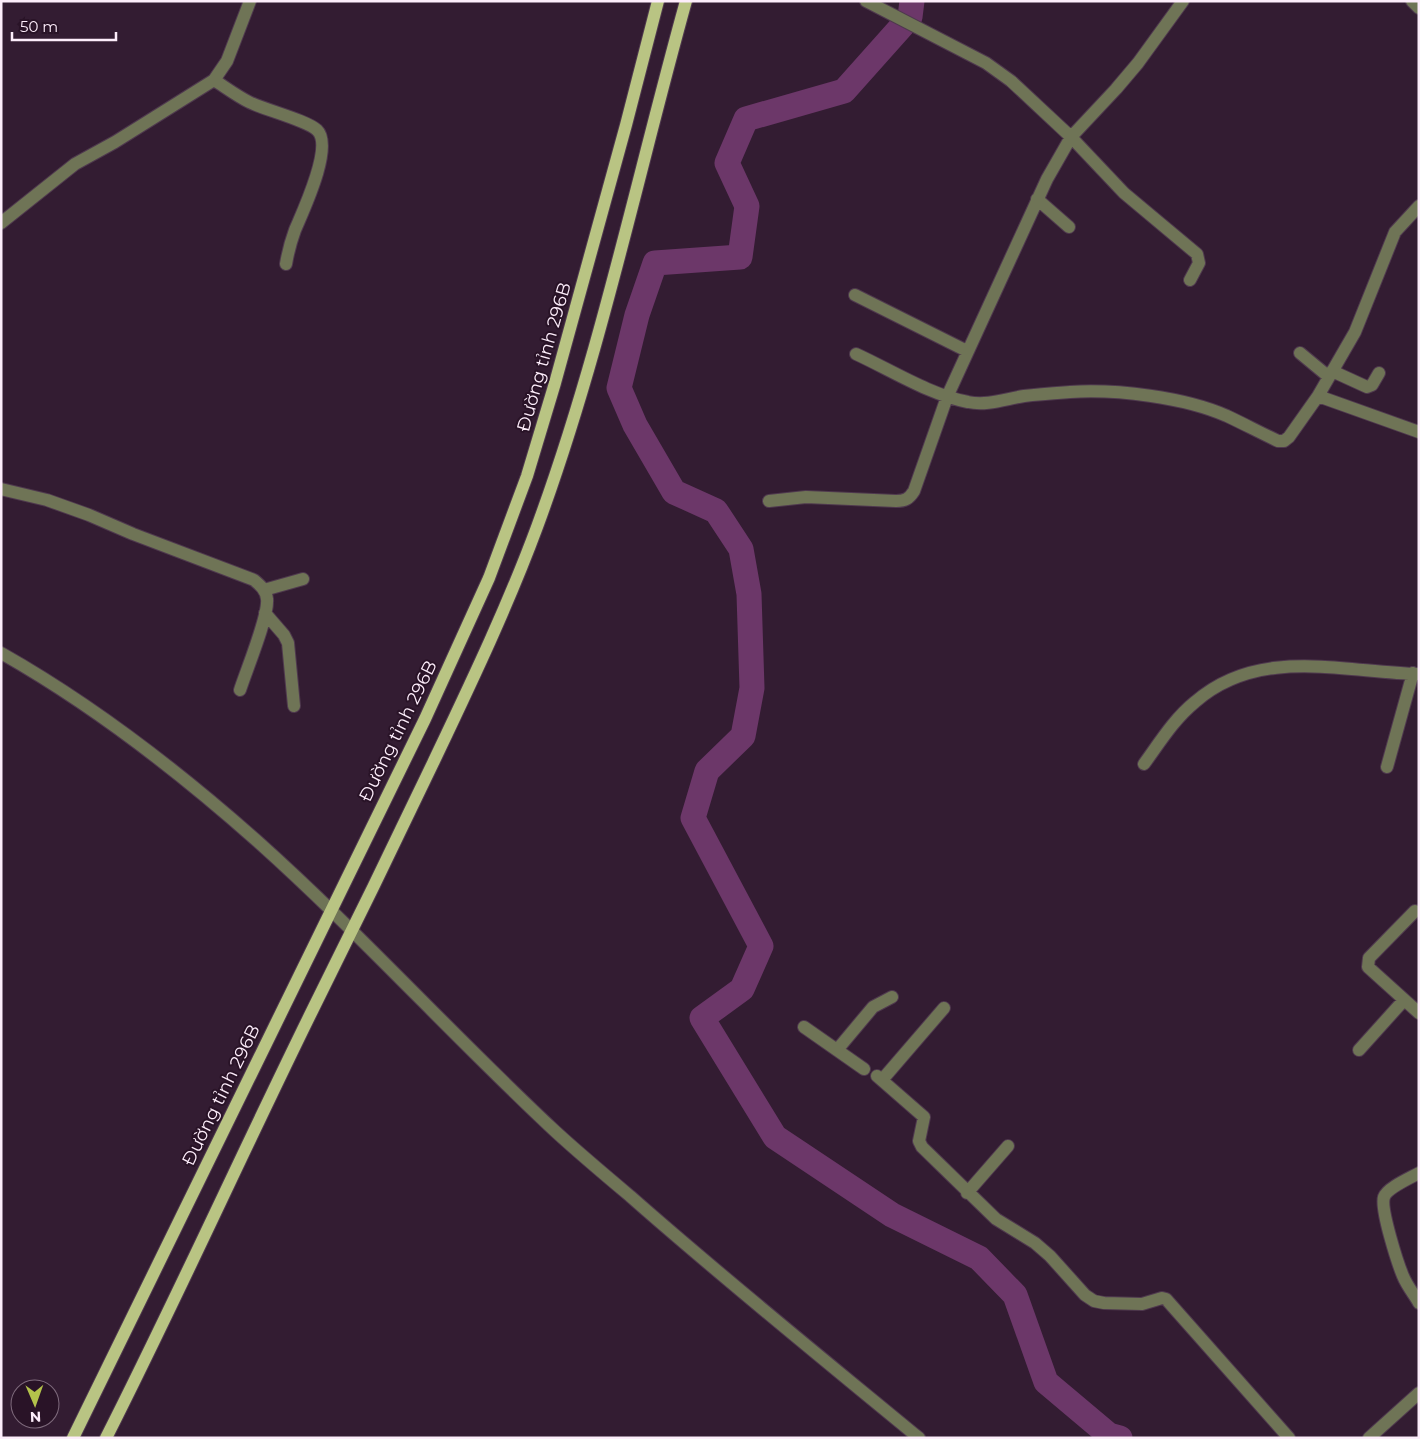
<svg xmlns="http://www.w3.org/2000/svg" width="1420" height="1439" font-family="Montserrat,sans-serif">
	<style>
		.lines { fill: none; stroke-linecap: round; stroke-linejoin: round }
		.river { stroke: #6c3769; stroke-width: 25 }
		.minor-casing { stroke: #4f394e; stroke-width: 14 }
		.major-casing { stroke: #4f394e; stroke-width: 14 }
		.minor { stroke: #6f7456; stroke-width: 12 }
		.major { stroke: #b9c483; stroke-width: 12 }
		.labels { text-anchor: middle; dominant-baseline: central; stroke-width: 4; stroke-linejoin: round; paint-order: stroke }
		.street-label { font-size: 18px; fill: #fdedfb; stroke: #291327 }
	</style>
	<rect width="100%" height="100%" fill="#331c32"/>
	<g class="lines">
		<path class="river" d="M912,1L910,17L844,91L746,119L727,163L747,206L740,257L655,263L637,315L619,388L635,425L674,492L716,511L741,549L749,594L752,688L743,736L707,771L693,818L761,946L742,989L702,1018L775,1137L892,1215L979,1258L1015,1295L1046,1382L1109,1435L1120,1438"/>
		<defs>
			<path id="minor" d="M866,1L986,63L1011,81L1071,137L1124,193L1197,254L1199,263L1190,280
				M1412,1L1419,8
				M214,80C225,87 237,96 249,102C265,110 306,120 317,130C334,146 303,211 295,230C291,241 288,252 286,264
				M1037,199L1069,227
				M1,223L75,164L115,142L214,80L227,61L250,1
				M855,295L967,351
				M1300,353L1329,377
				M856,354C891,370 930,395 968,402C987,406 1005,399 1024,396C1039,394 1055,393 1070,392C1116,389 1184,397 1227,416C1244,424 1261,433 1278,441H1284L1289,437L1318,396L1355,332L1395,232L1419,206
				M1332,371L1367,387L1372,385L1379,373
				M1318,396L1419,432
				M1,489L47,500L89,515L133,534L254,580C260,585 266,590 267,599C269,616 246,671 240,690
				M769,501L806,497L896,501C905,501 909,499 914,491L947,397L1047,179L1071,137L1116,89L1138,63L1183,1
				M264,590L303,579
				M265,613L284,635L288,643L294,706
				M1,653C93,705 177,770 256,840C360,933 454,1037 556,1132C580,1154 605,1175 630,1196C724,1279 822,1358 919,1438
				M1144,764C1160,742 1174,719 1195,702C1259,646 1342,672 1419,674
				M1387,767L1413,673
				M1415,911L1369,958L1368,967L1419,1013
				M804,1027L864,1069
				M837,1050L873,1007L892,997
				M1359,1050L1404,1000
				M877,1076L924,1117L919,1141L922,1147L996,1219L1035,1243L1050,1256L1085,1295L1094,1301L1104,1303L1142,1304L1162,1298L1166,1299L1289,1438
				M882,1080L944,1008
				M1419,1173C1410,1178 1387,1188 1384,1197C1380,1209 1398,1264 1403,1276C1407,1286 1414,1294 1419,1303
				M967,1193L1008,1146
				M1369,1438L1419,1393"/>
			<path id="major" d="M73,1438L425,719L489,578L527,476L555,383L626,125L658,1
				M106,1438C178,1296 243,1151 313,1009C354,927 394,845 433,763C470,685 507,608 537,527C600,356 637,177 686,1"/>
		</defs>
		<use href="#minor" class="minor-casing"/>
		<use href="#major" class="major-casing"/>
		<use href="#minor" class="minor"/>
		<use href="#major" class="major"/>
	</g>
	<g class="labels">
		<g class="street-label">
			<text transform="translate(544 357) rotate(-74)">Đường tỉnh 296B</text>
			<text transform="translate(398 731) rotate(-64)">Đường tỉnh 296B</text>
			<text transform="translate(221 1095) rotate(-64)">Đường tỉnh 296B</text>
		</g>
	</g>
	<rect width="1420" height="1439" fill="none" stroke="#fdedfb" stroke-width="5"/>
	<g transform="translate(35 1404) rotate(178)"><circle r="24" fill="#291327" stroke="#7e6a7c"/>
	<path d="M0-4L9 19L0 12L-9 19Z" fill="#b3c24b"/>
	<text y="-8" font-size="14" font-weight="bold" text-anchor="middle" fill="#fdedfb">N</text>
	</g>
	<path d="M12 32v8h104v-8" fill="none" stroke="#fdedfb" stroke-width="2.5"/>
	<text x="20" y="32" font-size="15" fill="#fdedfb" stroke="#291327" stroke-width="4" paint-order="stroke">50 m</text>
</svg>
